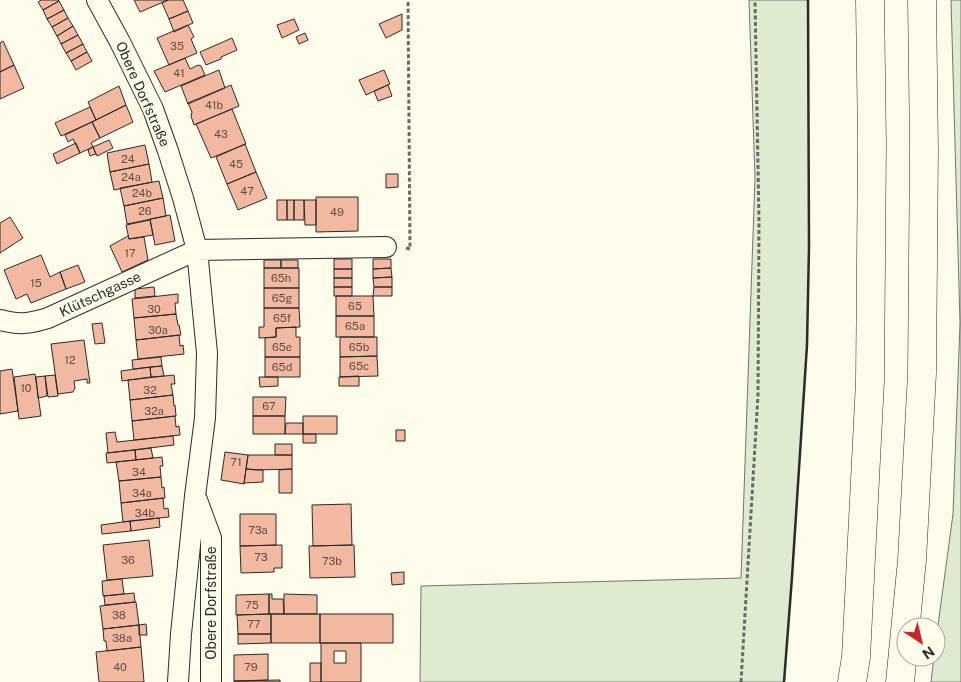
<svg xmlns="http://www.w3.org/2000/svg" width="961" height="682" font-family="'Public Sans',sans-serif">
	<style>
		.green { fill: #deebd1; stroke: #74746e }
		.building { fill: #f2b8a0; stroke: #2b2b2b; fill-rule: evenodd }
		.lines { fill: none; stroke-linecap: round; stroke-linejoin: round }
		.minor-casing { stroke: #2b2b2b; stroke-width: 22 }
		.motorway-casing { stroke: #2b2b2b; stroke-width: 29 }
		.path { stroke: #6a6964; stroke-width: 3; stroke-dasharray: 4 2.5; stroke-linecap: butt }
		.minor { stroke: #fdfbea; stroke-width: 20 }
		.motorway { stroke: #fdfbea; stroke-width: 28 }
		.wall { stroke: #2b2b2b; stroke-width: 2.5 }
		.labels { text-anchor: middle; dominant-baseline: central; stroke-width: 4; stroke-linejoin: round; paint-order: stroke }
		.number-label { font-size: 11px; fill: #5d4e48 }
		.street-label { font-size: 14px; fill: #2b2b2b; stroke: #fdfbea }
	</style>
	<rect width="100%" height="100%" fill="#fdfbea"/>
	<path class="green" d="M749,0H808L809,247L807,345L792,577L784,682H420L421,586L741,578L755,178Z
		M951,0H961V682H931L934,657H936V640L953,514L960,323Z"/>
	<path class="building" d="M41,0H58L59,1L43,10L38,2Z
		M134,0H168L140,12Z
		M168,0H183L188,11L169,19L162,3Z
		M59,1L64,10L47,19L43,10Z
		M64,10L68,18L52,27L47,19Z
		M188,11L193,23L174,32L169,19Z
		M402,14V30L386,38L379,24Z
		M68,18L73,26L57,36L52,27Z
		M294,19L299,30L282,38L277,25Z
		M188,25L194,37L191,39L197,53L169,65L157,38Z
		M73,26L78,35L61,44L57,36Z
		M305,33L308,40L299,44L296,37Z
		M78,35L83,44L66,53L61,44Z
		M232,38L237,50L221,57V59L206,65L200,52Z
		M3,41L14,65L0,72V43Z
		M83,44L87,52L71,61L66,53Z
		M87,52L92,61L76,70L71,61Z
		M185,58L190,69L198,65L201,66L205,75L165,92L154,71Z
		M14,65L24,88L0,99V72Z
		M219,70L225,88L188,104L181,86Z
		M384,70L390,84L366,95L359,80Z
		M231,85L239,106L194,125L191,116L192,112L188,103Z
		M388,85L392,96L378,101L374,91Z
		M119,86L126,105L96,120L88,102Z
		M126,105L133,122L100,138L92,122Z
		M90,107L96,120L61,136L55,123Z
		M232,109L246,144L211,158L196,124Z
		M92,122L100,138L91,143L93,147L80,153L73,139L68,142L65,135Z
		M109,140L113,148L97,156L93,147Z
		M76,143L80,153L57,164L53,154Z
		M245,144L256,172L227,184L216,157Z
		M145,145L149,164L110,172L107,153Z
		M93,147L96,154L90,156L88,150Z
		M149,164L152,182L114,190L110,172Z
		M256,172L267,198L238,210L227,184Z
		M386,174H398V187L386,188Z
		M159,181L163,198L124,206L120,188Z
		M316,197H358V231L316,232Z
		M163,198L166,216L127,224L124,206Z
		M277,200H287V220H277Z
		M287,200H294V220H287Z
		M294,200H304V220H294Z
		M304,200H316V225H305Z
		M170,215L175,241L155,245L150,219Z
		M10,217L23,238L0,253V223Z
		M150,220L153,235L129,239L126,225Z
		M128,236L129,239L144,237L148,260L122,272L110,246Z
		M41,255L50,277L60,272L66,289L31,303L27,294L16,299L4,270Z
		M334,259H352V269H334Z
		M373,259H391V268L373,269Z
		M264,260H281V268H264Z
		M281,260H298V268H281Z
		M78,265L85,282L66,289L60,272Z
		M264,268H299V288H264Z
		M391,268L392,277L373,278V269Z
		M334,269H352V278H334Z
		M392,277V287H374L373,278Z
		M334,278H352V287H334Z
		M154,287L155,296L135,298V289Z
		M334,287H352V296H334Z
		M374,287H392V296H373Z
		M264,288H299V308H264Z
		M178,294V303H175L176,314L134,318L132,299Z
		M336,296H373L374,316H336Z
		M264,308H299L300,327L276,328V337L259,338V327H264Z
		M176,314L178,325H179L181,335L136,340L134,318Z
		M336,316H374V337H336Z
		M102,323L105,343L95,344L92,324Z
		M296,327V337H300V357H265V338L276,337V328Z
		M179,335L180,346L183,345L184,354L138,359L136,340Z
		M340,337H377V356L340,357Z
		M84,340L90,383H87V379L74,381L75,388L73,392L58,394L51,344Z
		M377,356L378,376L340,377V357Z
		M161,357L162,366L133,369L132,360Z
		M265,357H300V377H265Z
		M162,366L164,376L151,377L150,367Z
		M150,367L151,377L122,381L121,371Z
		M12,369L18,411L0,414V371Z
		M35,374L41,416L19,419L14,377Z
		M55,375L58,396L48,397L45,376Z
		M174,375L175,384H171L173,395L130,400L128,380Z
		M45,376L47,396L38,398L36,377Z
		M359,376V386H339V377Z
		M259,377H278V386L260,387Z
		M173,395L174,406L175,405L176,416L132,421L130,400Z
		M253,397H286L285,416H253Z
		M175,416L176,427L179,426L180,435L134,440L132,421Z
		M253,416H285V434H253Z
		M303,416H337V434H303Z
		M286,423H303V434H285Z
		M396,430H405V441H396Z
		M115,432L117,442L173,436L174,445L108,453L106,433Z
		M303,434H316V443H303Z
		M275,444H292V455H275Z
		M151,448L153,458L136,460L135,450Z
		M135,450L136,460L107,463L106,453Z
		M225,452L248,455L244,484L221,480Z
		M248,455H292V469L256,470L246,469Z
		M162,457L163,466H160L161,477L119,481L116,462Z
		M246,469L263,470V482L244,483Z
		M292,469V493H279V470Z
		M161,477L162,488L164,487L165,498L121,503L119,481Z
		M163,498L164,509L168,508L169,517L123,522L121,503Z
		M351,504L352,545L313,546L312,505Z
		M240,514H276V545L240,546Z
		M159,518L160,527L131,531L130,521Z
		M130,521L131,531L102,534L101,525Z
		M149,540L153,576L107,580L103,545Z
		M282,545V568H274V572L241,573L240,546Z
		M354,545L355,577L310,578L309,546Z
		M404,572V584L392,585L391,573Z
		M122,579L124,594L103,596L102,581Z
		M134,593L135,602L105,605L104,596Z
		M269,594V614L236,615V595Z
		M269,594H272V599H283L284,614H269Z
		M284,594L317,595V614H284Z
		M136,602L139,625L103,629L100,606Z
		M271,614V634H238L237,615Z
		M271,614H320V643H271Z
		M320,614H393V643H320Z
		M146,624L147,635H139V625Z
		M139,625L141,647L107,651L106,641H104L103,629Z
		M238,634H271V643L238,644Z
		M321,643H361V682H321ZM334,651H346V663H334Z
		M141,647L144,682H99L96,652Z
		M268,654V680L234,681V655Z
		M310,663H321V682H310Z
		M280,680V682H234V681Z"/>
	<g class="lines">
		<defs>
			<path id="minor" d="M97,0L120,42L153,109L168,151L183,198L197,250L207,353L205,418L195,496L181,634L178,682
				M0,320C20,325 28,324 48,318L197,250L386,247
				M197,500L211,538V682"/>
			<path id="motorway" d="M852,682L856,657L870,381L872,144L870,0
				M900,682L912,560L922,373L924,149L922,0"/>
		</defs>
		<use href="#minor" class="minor-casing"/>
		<use href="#motorway" class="motorway-casing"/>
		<path class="path" d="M406,248L410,249L408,0
			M741,682L758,395L759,223L755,0"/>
		<use href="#minor" class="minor"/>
		<use href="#motorway" class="motorway"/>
		<path class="wall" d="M784,682L792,577L807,345L809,247L808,0"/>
	</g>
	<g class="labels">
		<g class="number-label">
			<text x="177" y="46">35</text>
			<text x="179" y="73">41</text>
			<text x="214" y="105">41b</text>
			<text x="221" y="134">43</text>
			<text x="128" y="159">24</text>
			<text x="236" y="164">45</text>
			<text x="131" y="177">24a</text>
			<text x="247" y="191">47</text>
			<text x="142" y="193">24b</text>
			<text x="145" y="211">26</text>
			<text x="337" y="212">49</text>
			<text x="130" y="253">17</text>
			<text x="281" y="278">65h</text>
			<text x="36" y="283">15</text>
			<text x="282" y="298">65g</text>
			<text x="355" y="306">65</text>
			<text x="154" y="309">30</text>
			<text x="282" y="318">65f</text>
			<text x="355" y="326">65a</text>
			<text x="158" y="330">30a</text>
			<text x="282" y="347">65e</text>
			<text x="359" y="347">65b</text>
			<text x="70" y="360">12</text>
			<text x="359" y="366">65c</text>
			<text x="282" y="367">65d</text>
			<text x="26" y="388">10</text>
			<text x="150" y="390">32</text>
			<text x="269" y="406">67</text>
			<text x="154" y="411">32a</text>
			<text x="236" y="462">71</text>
			<text x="139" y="472">34</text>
			<text x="142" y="493">34a</text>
			<text x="145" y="513">34b</text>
			<text x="258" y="530">73a</text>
			<text x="261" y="557">73</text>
			<text x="128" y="560">36</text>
			<text x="332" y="561">73b</text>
			<text x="252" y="605">75</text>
			<text x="119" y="615">38</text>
			<text x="254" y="624">77</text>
			<text x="122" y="638">38a</text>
			<text x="120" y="667">40</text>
			<text x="251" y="667">79</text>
		</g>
		<g class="street-label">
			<text transform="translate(143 94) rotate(66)">Obere Dorfstraße</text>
			<text transform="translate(100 294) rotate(-25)">Klütschgasse</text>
			<text transform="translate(211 603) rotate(-90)">Obere Dorfstraße</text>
		</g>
	</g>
	<g transform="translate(921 642) rotate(145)"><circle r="24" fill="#fdfbea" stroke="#a9a89e"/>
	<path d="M0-4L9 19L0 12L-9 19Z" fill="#c62828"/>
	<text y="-8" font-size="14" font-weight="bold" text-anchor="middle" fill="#2b2b2b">N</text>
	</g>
</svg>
